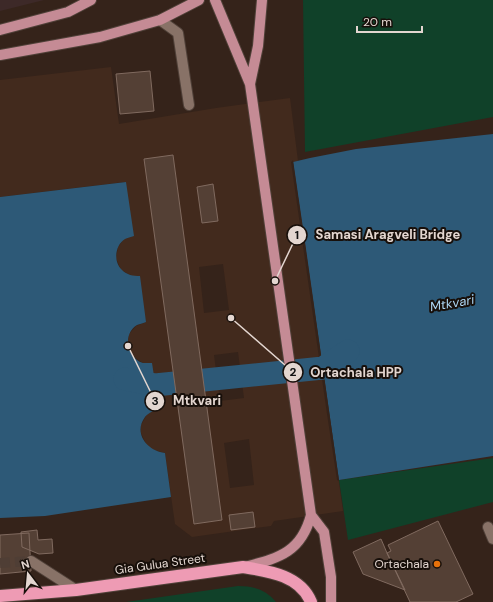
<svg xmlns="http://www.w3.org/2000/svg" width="493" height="602" font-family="'DM Sans',sans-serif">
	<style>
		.commercial { fill: #3d2928 }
		.built { fill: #422a1d; fill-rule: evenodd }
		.green { fill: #104129 }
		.water { fill: #2d5977 }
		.pier { fill: #35231a }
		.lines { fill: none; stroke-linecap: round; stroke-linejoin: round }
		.canal { stroke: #2d5977; stroke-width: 23 }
		.building { fill: #544035; stroke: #806a5f }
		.minor-tunnel { stroke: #4f3e35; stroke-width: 10; stroke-dasharray: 10 5; stroke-linecap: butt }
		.minor-casing { stroke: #504139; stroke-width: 12 }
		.major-casing { stroke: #504139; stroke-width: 12 }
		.highway-casing { stroke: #504139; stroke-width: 14 }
		.minor { stroke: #887267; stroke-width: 10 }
		.major { stroke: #c58b95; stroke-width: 10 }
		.highway { stroke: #ee9bb4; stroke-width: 12 }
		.food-dot { fill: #e8710a; stroke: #170f0a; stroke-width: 1.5 }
		.labels { text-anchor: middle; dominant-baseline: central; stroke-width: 4; stroke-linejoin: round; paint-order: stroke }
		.street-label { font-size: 12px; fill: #e3d6d0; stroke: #170f0a }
		.poi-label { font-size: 12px; fill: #e3d6d0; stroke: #170f0a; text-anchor: end }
		.water-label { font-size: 13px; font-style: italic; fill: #add6f4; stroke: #170f0a }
		.leader { fill: none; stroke: #e3d6d0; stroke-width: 1.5 }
		.callout-dot { fill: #e3d6d0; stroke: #170f0a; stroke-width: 1.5 }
		.mark-label { font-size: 12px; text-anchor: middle; font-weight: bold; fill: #111 }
		.callout-label { font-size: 13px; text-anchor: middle; font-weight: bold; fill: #e3d6d0; stroke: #170f0a; stroke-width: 4; stroke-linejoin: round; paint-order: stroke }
	</style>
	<rect width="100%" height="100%" fill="#35231a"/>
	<path class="commercial" d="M0,0H44L0,11Z"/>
	<path class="built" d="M111,67L119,124L216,108L290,98L298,161L294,162L343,511L274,521L271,526L192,537L175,524L165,453L151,449L146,444L141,433V425L146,416L152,363H143L135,358L130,353L128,346V340L129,334L136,326L146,322L132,276L121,270L116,258L118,247L124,239L125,182L0,197V80ZM223,264L229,310L204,313L199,267ZM238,352L244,398L220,401L214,355ZM249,439L254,485L230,488L224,443Z"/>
	<path class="green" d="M303,0H493V117L305,152Z
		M493,458V502L348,540L339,480Z
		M238,586C254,586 266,590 276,602H126Z"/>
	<path class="water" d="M493,134V456L339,480L293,162L310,158L356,149Z
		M126,182L134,236C131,237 127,238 125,239C115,245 113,262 122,270C127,275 133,276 140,276L146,322C144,323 140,324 137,325C122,334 127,358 143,363C145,363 149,363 152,363L159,408C155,410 148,413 145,417C133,433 147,451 165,453L171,497L45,516L0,518V197Z"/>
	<path class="pier" d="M293,160L304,235L339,481L337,480L327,414L291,162Z"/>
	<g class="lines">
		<path class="canal" d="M125,379L155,385L323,368L348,351"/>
	</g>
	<path class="building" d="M150,71L154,111L120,114L116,74Z
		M173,155L222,520L194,524L144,159Z
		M213,184L218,221L202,223L197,187Z
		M253,512L255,527L231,530L229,515Z
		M438,521L473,594L456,602H410L387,553L391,551L388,545Z
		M37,530L38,540L52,539L53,553L39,554L22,547L21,532Z
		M29,533L31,571L0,574V535Z
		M381,539L387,553L405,590L363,574L353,552Z"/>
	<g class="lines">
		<path class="minor-tunnel" d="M0,563L31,561"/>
		<defs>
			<path id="minor" d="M160,20L178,33L189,105
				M488,527L493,539
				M31,561L76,590"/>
			<path id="major" d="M215,0L250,84L311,515C301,553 278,558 245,567
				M0,30L68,12L91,0
				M0,55L100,37L160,20L199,0
				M250,84L258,46L262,0
				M311,515L324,532L331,577V602"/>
			<path id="highway" d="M0,596L76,590L243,567C268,571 300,575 311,602"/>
		</defs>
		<use href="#minor" class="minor-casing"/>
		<use href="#major" class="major-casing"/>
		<use href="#highway" class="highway-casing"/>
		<use href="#minor" class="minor"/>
		<use href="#major" class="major"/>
		<use href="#highway" class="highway"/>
	</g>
	<circle class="food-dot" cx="437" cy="564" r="4"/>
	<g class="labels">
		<g class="street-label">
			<text transform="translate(160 564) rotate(-8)">Gia Gulua Street</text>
		</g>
		<g class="poi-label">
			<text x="429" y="564">Ortachala</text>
		</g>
		<g class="water-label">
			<text transform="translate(452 303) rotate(-10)">Mtkvari</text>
		</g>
	</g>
	<path class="leader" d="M275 281L297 235M231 318L293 372M128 346L155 401"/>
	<g class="callout-dot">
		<circle cx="275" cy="281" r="4"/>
		<circle cx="231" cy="318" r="4"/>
		<circle cx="128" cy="346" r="4"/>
		<circle cx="297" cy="235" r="10"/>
		<circle cx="293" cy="372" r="10"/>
		<circle cx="155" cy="401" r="10"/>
	</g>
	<g class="mark-label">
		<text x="297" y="239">1</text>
		<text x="293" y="376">2</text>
		<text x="155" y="405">3</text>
	</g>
	<g class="callout-label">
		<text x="388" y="239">Samasi Aragveli Bridge</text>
		<text x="356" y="377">Ortachala HPP</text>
		<text x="197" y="405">Mtkvari</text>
	</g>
	<g transform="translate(28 574) rotate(344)" stroke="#170f0a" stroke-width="3" paint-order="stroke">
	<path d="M0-3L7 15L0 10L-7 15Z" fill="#e3d6d0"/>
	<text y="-6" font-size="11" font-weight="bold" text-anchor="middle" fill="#e3d6d0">N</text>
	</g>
	<path d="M357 26v6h65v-6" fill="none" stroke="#e3d6d0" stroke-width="2"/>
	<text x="363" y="26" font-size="12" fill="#e3d6d0" stroke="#170f0a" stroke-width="3" paint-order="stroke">20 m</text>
</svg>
